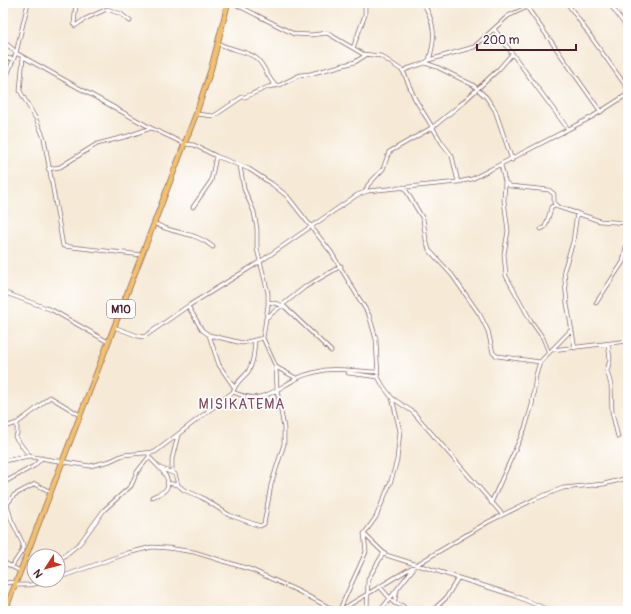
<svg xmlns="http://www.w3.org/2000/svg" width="631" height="614" font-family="Pangolin,sans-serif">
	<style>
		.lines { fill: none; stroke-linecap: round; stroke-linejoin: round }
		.minor-casing { stroke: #866666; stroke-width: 4.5 }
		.trunk-casing { stroke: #866666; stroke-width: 6 }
		.minor { stroke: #fff; stroke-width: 3 }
		.trunk { stroke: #f4c16a; stroke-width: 4.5 }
		.labels { text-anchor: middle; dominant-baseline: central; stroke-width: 3.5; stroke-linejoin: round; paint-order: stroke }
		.shield { fill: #fff; stroke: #80626b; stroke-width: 1 }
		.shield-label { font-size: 11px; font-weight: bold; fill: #4a1f2b }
		.quarter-label { font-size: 14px; letter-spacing: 1px; fill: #7d475c; stroke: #fff }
	</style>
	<rect width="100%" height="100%" fill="#fff"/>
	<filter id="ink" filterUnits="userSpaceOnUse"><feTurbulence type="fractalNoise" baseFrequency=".025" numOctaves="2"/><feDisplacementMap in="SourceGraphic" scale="8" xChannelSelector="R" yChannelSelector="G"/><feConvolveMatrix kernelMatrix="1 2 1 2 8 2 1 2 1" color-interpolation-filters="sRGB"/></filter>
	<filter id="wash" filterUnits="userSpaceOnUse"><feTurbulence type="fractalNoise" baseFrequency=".012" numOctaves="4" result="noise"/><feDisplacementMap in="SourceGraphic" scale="16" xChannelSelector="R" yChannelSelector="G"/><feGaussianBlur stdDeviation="0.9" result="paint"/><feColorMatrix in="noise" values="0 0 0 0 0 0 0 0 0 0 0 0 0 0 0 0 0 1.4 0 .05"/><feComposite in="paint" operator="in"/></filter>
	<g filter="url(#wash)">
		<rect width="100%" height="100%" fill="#f6e9d5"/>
	</g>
	<g filter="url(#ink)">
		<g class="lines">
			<defs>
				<path id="minor" d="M76,3L74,24L75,26L85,19L107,9L121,14L130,21
					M233,3L294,34L311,35L327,33L363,54L381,56L403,71C411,66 422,66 429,60L474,47L508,16L536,3
					M423,3C435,22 436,38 429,60
					M524,3L601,112
					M567,3L628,89
					M609,3L628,29
					M300,6L305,3
					M494,29L568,129
					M3,41L16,52
					M218,43C230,50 245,50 256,58C265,65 267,78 276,86
					M353,48L365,15V3
					M16,53L151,128L185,144L194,145L216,156L249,169L272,184L287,196L331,252L369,315L376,339L378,377L383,386L392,398L413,412L502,514
					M23,57L20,91L36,119L44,138L63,246L142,255
					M3,58L14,59
					M425,63L437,67L473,85L486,97L495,110L512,160
					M403,71L415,99L442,143L452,156L458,182
					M3,85L16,53L28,3
					M196,114L214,116L242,97H245L268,87L280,85L300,75L310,74L355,62L366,55
					M501,165L505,182L510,186L549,190L554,194V203L558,207L600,221L628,223
					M48,169L60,167L97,144L128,136L151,128
					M505,180L504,201L508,231L504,254L506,276L531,321L543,338L549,353
					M404,187L423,219L426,240L429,250L452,275L480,315L488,331L493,353L497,356L540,362
					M365,192L368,185L383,169L389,152L433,127L460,105L499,69L512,54
					M193,207L211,181L216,156
					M154,223C176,236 193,230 213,247
					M541,229L545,227C547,220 550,215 551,207L555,205
					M3,292L52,310L108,342
					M269,302L278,304L285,307L331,351
					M596,303L623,262L628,236
					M188,306L202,330L209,335L242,343L263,338
					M266,318L305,287L341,266
					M114,327L138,336L144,337L188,306L261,261L357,195L368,191L458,182L472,179L592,117L628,94
					M209,335L219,365L234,387
					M608,344L610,359L607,371L611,385L612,412L618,437
					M575,348L567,304L564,270L573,242L577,213
					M552,350L628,341
					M276,367L296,378
					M348,373L378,377
					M233,392C262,405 271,392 296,379C304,374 316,372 325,370C338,368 364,372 378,372
					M3,422L8,426L3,428
					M17,423V434L15,437L28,454L33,457L90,466L110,461L123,455L155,452L233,392C235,383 242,379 248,372C254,362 254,351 255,340
					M8,426L17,423L32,412L50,397L80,415
					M149,457C155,464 174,478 166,489C164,493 156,495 152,497
					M3,461L30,456
					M160,468L175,474L178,485
					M172,472V459L178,435
					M3,483L34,466L42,458
					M167,483L178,485L184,490L201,497L229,515L260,526L264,524L271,485L284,444V428L277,390L276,367L263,338L268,305V293L257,249V229L254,212L244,189L240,166
					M491,503L525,428L532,405L536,375L540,362L572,329
					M364,534L386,555L513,595L551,611
					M58,561L80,543L104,510L131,486L137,472L149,457V453
					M3,562L20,571
					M12,566L22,551L23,544L11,519L7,504L14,495L35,484L51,492
					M58,578L128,553L152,547L168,548L194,552L252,570L298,591L336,611
					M3,583L16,582
					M15,585H30L53,580
					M380,587L394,603L403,606L406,611
					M394,603L397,591
					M339,611L488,522L535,499L563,488L604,484L628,478
					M339,611L366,552L364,534L376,517L391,481L397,460L400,431L392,398
					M367,611L368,579L383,554
					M380,611L413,569
					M432,611L446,598L458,578"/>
				<path id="trunk" d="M5,611L196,114L211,69L228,3"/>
			</defs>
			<use href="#minor" class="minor-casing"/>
			<use href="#trunk" class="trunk-casing"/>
			<use href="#minor" class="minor"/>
			<use href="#trunk" class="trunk"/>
		</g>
	</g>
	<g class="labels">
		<rect class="shield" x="107" y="300" width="28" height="18" rx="3"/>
		<g class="shield-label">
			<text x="121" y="309">M10</text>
		</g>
		<g class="quarter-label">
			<text x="242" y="404">MISIKATEMA</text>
		</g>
	</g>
	<rect width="631" height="614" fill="none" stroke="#fff" stroke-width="16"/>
	<g transform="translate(46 568) rotate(234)"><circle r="19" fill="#ffffff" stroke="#b7a5aa"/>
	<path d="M0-3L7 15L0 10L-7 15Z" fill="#c8321e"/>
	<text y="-6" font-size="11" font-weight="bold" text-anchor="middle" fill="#4a1f2b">N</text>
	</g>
	<path d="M477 44v6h99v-6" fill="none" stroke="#4a1f2b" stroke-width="2"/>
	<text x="483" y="44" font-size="12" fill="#4a1f2b" stroke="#ffffff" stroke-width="3" paint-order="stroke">200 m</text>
</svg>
